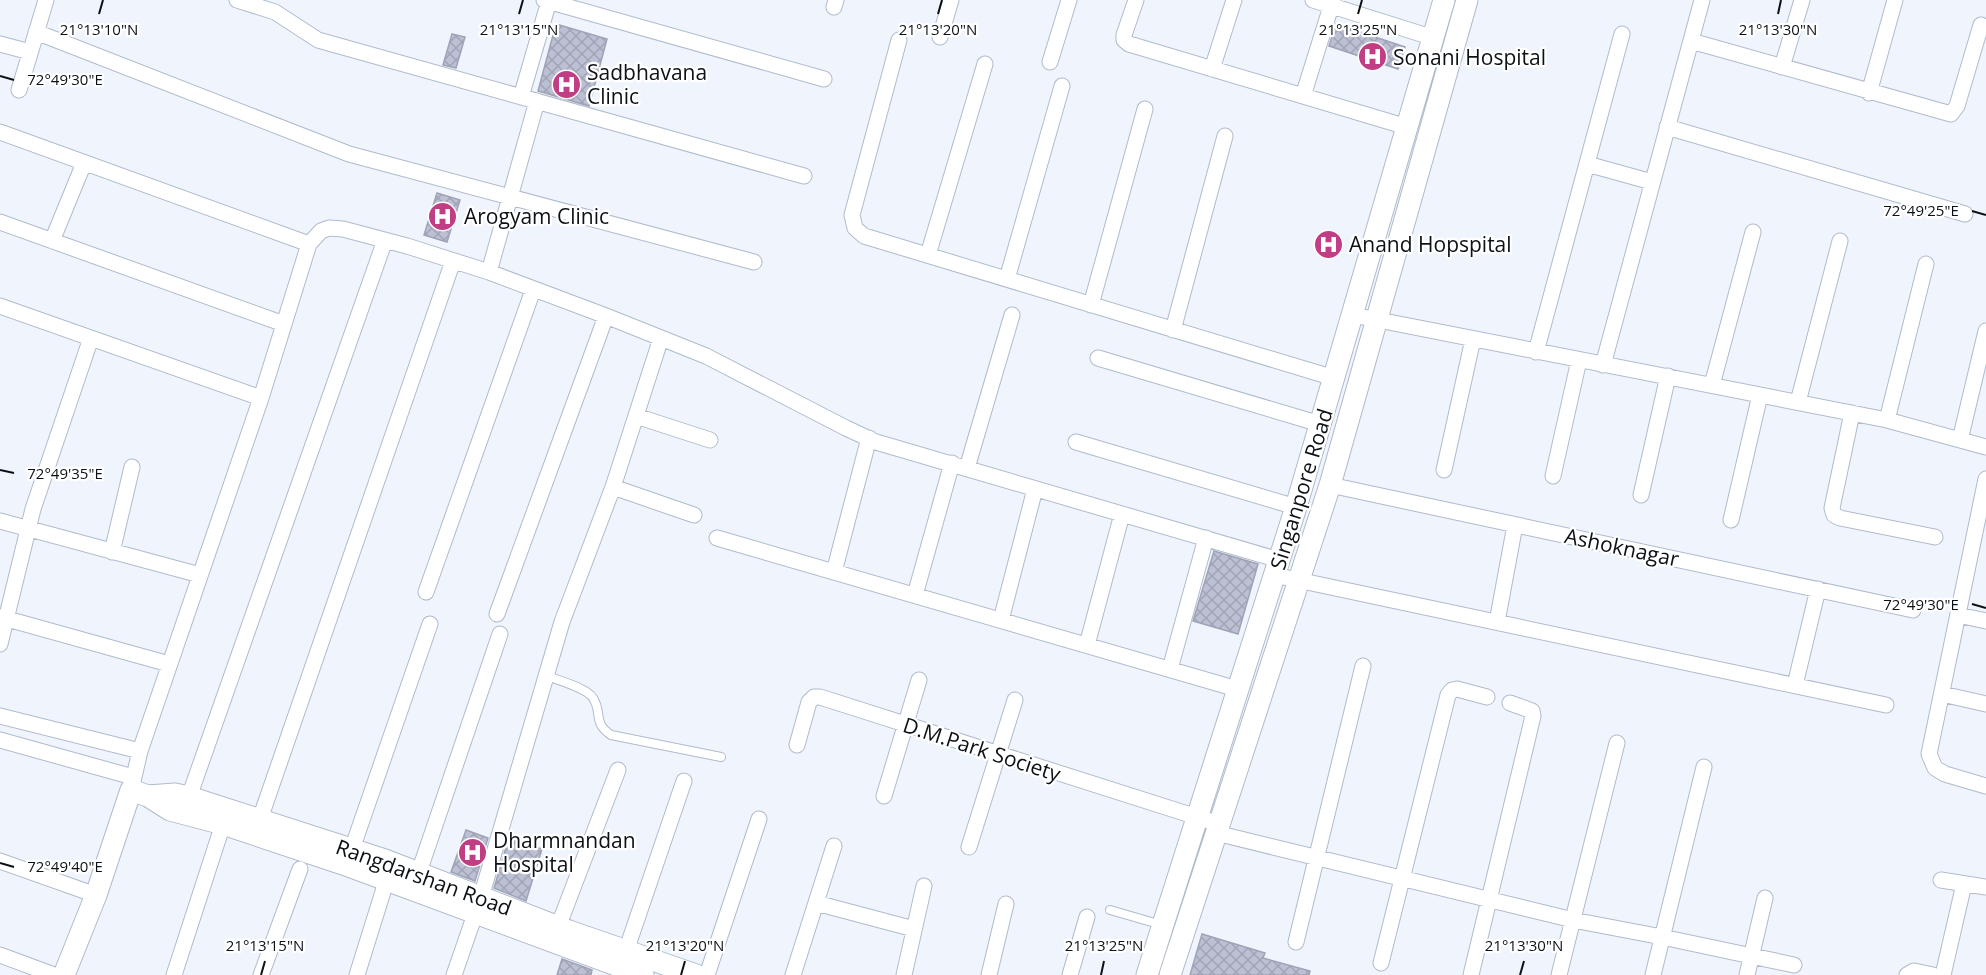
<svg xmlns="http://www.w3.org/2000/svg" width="1986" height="975" font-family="'Open Sans',sans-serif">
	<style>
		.building { fill: url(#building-cross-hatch); stroke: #9ea3b6; stroke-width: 1.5 }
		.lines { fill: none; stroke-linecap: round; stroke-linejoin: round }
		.lane-casing { stroke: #afbbcc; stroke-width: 10 }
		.street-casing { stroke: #afbbcc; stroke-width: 17 }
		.secondary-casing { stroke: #afbbcc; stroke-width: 23 }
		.lane { stroke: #fff; stroke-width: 8 }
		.street { stroke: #fff; stroke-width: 15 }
		.secondary { stroke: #fff; stroke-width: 21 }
		.ticks { fill: none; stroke: #0c1116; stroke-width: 2 }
		.labels { text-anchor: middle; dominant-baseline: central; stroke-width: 4.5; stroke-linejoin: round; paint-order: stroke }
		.poi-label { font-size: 21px; fill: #0c1116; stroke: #fff; text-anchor: start }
		.street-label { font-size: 21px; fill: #0c1116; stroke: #fff }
		.ticks-label { font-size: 15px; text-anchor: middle; fill: #0c1116; stroke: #fff; stroke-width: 4.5; stroke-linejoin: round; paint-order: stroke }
	</style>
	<defs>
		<pattern id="building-cross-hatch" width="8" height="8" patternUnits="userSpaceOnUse" patternTransform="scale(1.5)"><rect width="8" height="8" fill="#bcc0d4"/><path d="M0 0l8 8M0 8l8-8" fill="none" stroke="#a0a4b5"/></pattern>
	</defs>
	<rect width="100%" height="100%" fill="#f0f5fd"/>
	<path class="building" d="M556,24L607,39L589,106L538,91Z
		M1336,24L1405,47L1398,69L1329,46Z
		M452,34L465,37L456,68L443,65Z
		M437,193L460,200L447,242L424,235Z
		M1214,551L1258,564L1238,634L1193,621Z
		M466,830L488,838L475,881L451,872Z
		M515,841L542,849L526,901L494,888L507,844L513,847Z
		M1202,934L1265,953L1263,958L1310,971L1309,975H1190Z
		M562,959L592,970L591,975H557Z"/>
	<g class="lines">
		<defs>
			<path id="lane" d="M547,676C558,680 587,688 593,698C603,713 592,722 611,735L721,757
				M1110,910L1162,925"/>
			<path id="street" d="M237,0L275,12L318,40L804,176
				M544,0L824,79
				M1136,0L1124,35V40L1129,44L1407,127
				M1313,0L1434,38
				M834,7L836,0
				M36,32L349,154L754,262
				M940,37L951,0
				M899,40L852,215L855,228L864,236L1334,378
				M1691,41L1951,114L1957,106L1981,25
				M0,44L30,52
				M1050,62L1069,0
				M1782,67L1802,0
				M1212,69L1234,0
				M19,90L46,0
				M1869,93L1895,0
				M1303,96L1333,0
				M521,97L549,1
				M1667,127L1965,214
				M0,132L309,244
				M1587,164L1652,182
				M0,222L284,324
				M52,241L84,163
				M928,255L985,64
				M489,272L537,101
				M1007,279L1062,86
				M1091,305L1145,109
				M0,306L261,398
				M1353,315L1887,420L1986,447
				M1173,330L1225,136
				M1536,352L1622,34
				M1098,358L1320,424
				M1603,365L1702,0
				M1712,385L1753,232
				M1798,402L1840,241
				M1852,413L1832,508L1834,515L1840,518L1935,537
				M636,416L710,440
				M1887,420L1926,264
				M1960,440L1986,331
				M1076,442L1296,507
				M967,468L1012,315
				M1444,470L1473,339
				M1553,476L1579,360
				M1986,479L1929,754L1935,768L1945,774L1986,786
				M1330,485L1913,610
				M613,487L694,515
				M1641,495L1668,376
				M1731,520L1760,395
				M0,521L200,575
				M717,538L1237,689
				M112,552L132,467
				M834,572L869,438
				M1274,575L1886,705
				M426,592L533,290
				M915,595L952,463
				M497,614L606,316
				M1958,615L1986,621
				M0,617L169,664
				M1001,620L1035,489
				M1497,622L1515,525
				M0,644L33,509L91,338
				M1087,645L1122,514
				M1170,669L1206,538
				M1795,685L1818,589
				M1942,694L1986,704
				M0,716L140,751
				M0,740L133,777
				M797,745L809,702L814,697H820L1219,824
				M131,790L140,751L261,398L309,244L321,231L329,228L343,229L407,246L489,272L606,316L706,356L846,428L876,442L1279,560
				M884,796L919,680
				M189,797L385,240
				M260,819L453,261
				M1216,833L1573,920L1662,937L1794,965
				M969,847L1015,700
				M352,849L430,624
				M0,861L96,895
				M419,872L500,634
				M1941,880L1986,887
				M816,903L914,929
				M558,927L618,770
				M1296,942L1363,666
				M626,951L684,781
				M0,955L54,975
				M1381,963L1448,695L1452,690L1457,689L1487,697
				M174,975L223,824
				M261,975L300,869
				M357,975L386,882
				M454,975L481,897L562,622L613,487L661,338
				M707,975L759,819
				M793,975L834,846
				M904,975L924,886
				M989,975L1006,904
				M1070,975L1087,917
				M1471,975L1533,716L1532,711L1510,703
				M1559,975L1617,743
				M1653,975L1704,767
				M1747,975L1765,898
				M1907,975L1914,971L1933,975
				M1943,975L1964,884"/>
			<path id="secondary" d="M148,796L175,794L189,797L385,860L569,931L696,975
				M64,975L96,895L131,790L148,796L170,810L223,824L343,864L643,975
				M1147,975L1296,507L1444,0
				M1170,975L1330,485L1467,0"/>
		</defs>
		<use href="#lane" class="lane-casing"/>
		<use href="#street" class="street-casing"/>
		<use href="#secondary" class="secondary-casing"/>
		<use href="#lane" class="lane"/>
		<use href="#street" class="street"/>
		<use href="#secondary" class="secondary"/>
	</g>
	<path class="ticks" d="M99,14L103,0M519,14L523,0M938,14L942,0M1358,14L1362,0M1778,14L1781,0M0,76L14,80M1972,211L1986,215M0,470L14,473M1972,604L1986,608M0,863L14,867M261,975L265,961M681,975L685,961M1101,975L1104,961M1520,975L1524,961"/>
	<defs>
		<symbol id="hospital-disc" viewBox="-11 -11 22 22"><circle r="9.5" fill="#c23e84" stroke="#fff"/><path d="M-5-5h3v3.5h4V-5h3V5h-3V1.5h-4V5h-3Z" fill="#fff"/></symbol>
	</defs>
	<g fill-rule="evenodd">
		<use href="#hospital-disc" x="1356" y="40" width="33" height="33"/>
		<use href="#hospital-disc" x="550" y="68" width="33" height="33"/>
		<use href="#hospital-disc" x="426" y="200" width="33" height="33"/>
		<use href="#hospital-disc" x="1312" y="228" width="33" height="33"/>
		<use href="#hospital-disc" x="456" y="836" width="33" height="33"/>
	</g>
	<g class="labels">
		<g class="poi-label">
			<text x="1393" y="57">Sonani Hospital</text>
			<text x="587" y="72">Sadbhavana<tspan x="587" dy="24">Clinic</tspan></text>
			<text x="464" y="216">Arogyam Clinic</text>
			<text x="1349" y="244">Anand Hopspital</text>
			<text x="493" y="840">Dharmnandan<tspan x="493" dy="24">Hospital</tspan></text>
		</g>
		<g class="street-label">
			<text transform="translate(1301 489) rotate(-73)">Singanpore Road</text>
			<text transform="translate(1622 547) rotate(12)">Ashoknagar</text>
			<text transform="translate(982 749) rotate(18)">D.M.Park Society</text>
			<text transform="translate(424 877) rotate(20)">Rangdarshan Road</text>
		</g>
	</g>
	<g class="ticks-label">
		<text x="99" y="35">21°13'10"N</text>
		<text x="519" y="35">21°13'15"N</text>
		<text x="938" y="35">21°13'20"N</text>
		<text x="1358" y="35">21°13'25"N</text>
		<text x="1778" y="35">21°13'30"N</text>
		<text x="65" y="85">72°49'30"E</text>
		<text x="1921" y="216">72°49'25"E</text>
		<text x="65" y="479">72°49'35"E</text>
		<text x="1921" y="610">72°49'30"E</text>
		<text x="65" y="872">72°49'40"E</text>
		<text x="265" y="951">21°13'15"N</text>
		<text x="685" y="951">21°13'20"N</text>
		<text x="1104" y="951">21°13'25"N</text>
		<text x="1524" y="951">21°13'30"N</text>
	</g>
</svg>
